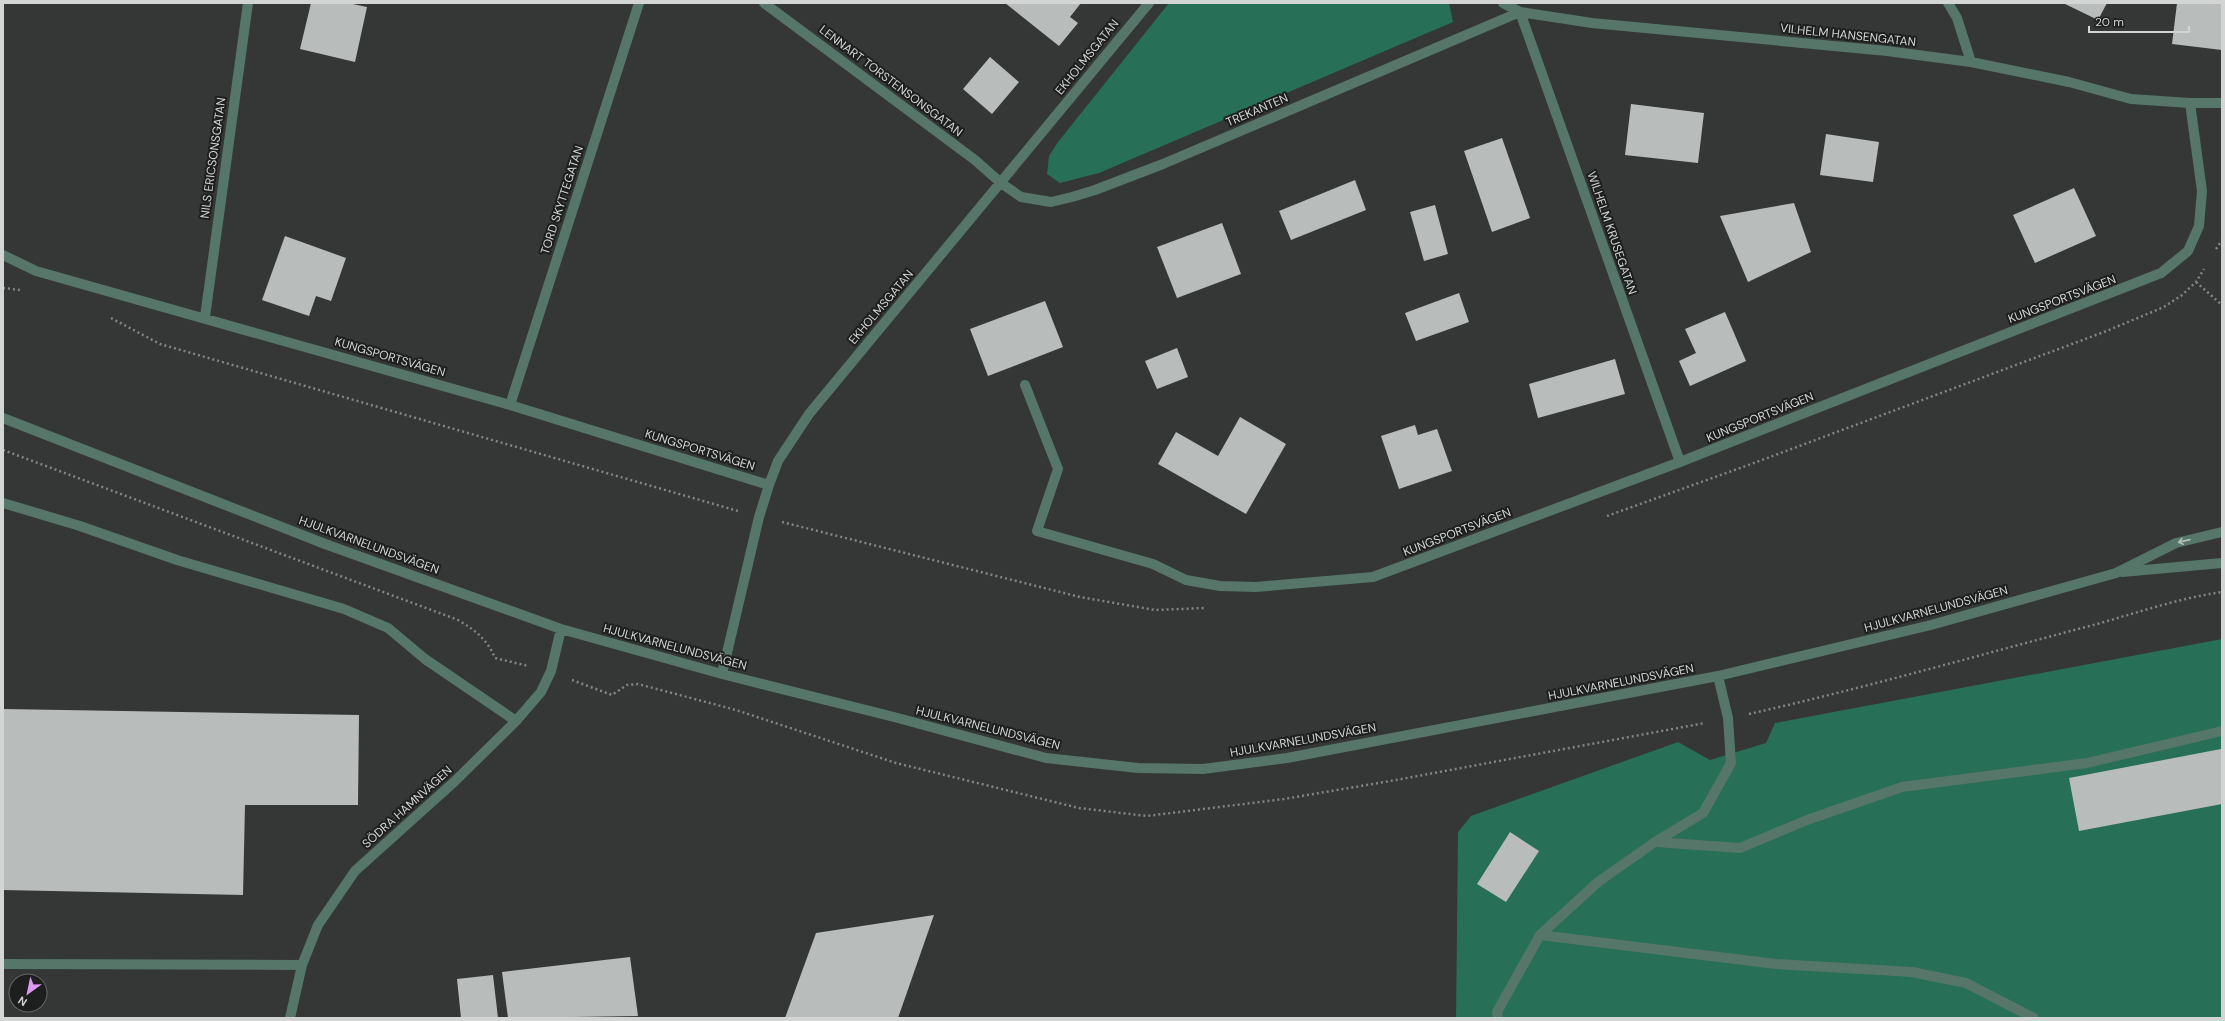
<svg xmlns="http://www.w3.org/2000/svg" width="2225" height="1021" font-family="'DM Sans',sans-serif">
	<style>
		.green { fill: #276f56 }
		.building { fill: #b8bdbb }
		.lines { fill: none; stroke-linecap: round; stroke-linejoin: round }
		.path { stroke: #828584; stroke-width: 2.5; stroke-dasharray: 2 3; stroke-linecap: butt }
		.minor { stroke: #557668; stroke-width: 10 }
		.oneway { stroke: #b4bdb9 }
		.labels { text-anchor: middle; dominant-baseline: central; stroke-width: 4; stroke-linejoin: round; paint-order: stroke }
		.street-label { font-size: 12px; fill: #d3d5d4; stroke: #1d1e1e }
	</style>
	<rect width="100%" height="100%" fill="#343736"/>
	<path class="green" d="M1169,3H1449L1453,22L1099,173L1060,183L1047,174L1049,156L1058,142Z
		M2222,639V1018H1456L1458,832L1471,816L1678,742L1710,760L1766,743L1775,723Z"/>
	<path class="building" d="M311,3H348L367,7L355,62L300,49Z
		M1005,3H1081L1070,17L1078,23L1059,46Z
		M2063,3H2107L2098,20Z
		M2177,3H2222V50L2172,44Z
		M990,57L1019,82L992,114L963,89Z
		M1631,104L1704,113L1698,163L1625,155Z
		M1826,134L1879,142L1873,182L1820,175Z
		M1502,138L1530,218L1492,232L1464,151Z
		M1355,180L1366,210L1291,240L1279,211Z
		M2074,188L2096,236L2035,263L2013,215Z
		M1794,203L1811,252L1748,282L1720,216Z
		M1435,205L1448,254L1424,261L1410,212Z
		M1222,223L1241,274L1177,298L1157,247Z
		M285,236L346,258L331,301L316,296L309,316L262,300Z
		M1459,293L1469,322L1416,341L1405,313Z
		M1045,301L1063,347L988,376L970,329Z
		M1725,312L1746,361L1690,386L1679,361L1696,353L1685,329Z
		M1177,348L1188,377L1157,389L1145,361Z
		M1615,359L1625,394L1538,418L1529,384Z
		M1240,417L1286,444L1246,514L1158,464L1176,432L1218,456Z
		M1415,425L1418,435L1437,429L1452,471L1399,489L1381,436Z
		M3,709L359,715L358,805H245L243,895L3,890Z
		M2221,749L2222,804L2079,831L2069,778Z
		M1510,832L1539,851L1506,902L1477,884Z
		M934,915L898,1018H785L816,933Z
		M630,957L638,1016L508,1018L502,972Z
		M493,975L498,1018H461L457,979Z"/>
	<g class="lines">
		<path class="path" d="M2216,249L2222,240
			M2196,282L2222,305
			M3,288L20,290
			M111,318L160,344L738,511
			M3,450L458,620C475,630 487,639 495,658L528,666
			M1607,516L1754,463L2104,332L2164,307L2182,295L2196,282L2204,269
			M782,522L1080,597L1155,610L1206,608
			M572,680L612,695L627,685L638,684L736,710L896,763L1079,808L1147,816L1284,799L1396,780L1705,723
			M1749,714C1860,689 1969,658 2078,629C2126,617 2173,599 2222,592"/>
		<path class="minor" d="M764,3L975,160L1001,183L1021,197L1051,202L1072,197L1095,190L1163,164L1520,12L1680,462
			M1503,3L1520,12L1592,23L1887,51L1971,62L2069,82L2131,99L2190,103H2222
			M1948,3L1957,18L1971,62
			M3,255L36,271L510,405L769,485
			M205,317L248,3
			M1025,385L1058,469L1037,531L1153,564L1186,580L1220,586L1256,587L1373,577L1680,462L2161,273L2188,251L2199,226L2202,191L2190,103
			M510,405L639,3
			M3,418L325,544L561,629L722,674L894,717L1046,758L1138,768L1203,769L1287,758L1718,676L1931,625L2116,573L2176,543L2222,532
			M3,503L80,526L177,560L344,609L388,628L425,659L516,721
			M2122,572L2222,563
			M722,674L759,517L769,485L778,461L809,414L1149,3
			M1655,842L1703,813L1731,763L1728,718L1718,676
			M1540,935L1776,964L1912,972L1966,983L2034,1018
			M3,964L302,965
			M290,1018L302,965L318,925L355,871L454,782L516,721L541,692L551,671L561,629
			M1498,1018L1497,1012L1540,935L1598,882L1655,842L1740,848L1807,820L1902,787L2087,763L2222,731"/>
	</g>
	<defs><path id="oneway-shaft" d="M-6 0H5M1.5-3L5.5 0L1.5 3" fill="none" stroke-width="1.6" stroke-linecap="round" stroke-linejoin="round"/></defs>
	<use class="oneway" href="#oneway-shaft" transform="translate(2184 541) rotate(167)"/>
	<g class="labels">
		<g class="street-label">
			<text transform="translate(1848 35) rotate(6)">VILHELM HANSENGATAN</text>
			<text transform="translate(1087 57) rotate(-51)">EKHOLMSGATAN</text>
			<text transform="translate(891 81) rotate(37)">LENNART TORSTENSONSGATAN</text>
			<text transform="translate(1257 110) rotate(-23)">TREKANTEN</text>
			<text transform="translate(213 158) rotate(-82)">NILS ERICSONSGATAN</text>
			<text transform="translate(562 200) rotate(-72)">TORD SKYTTEGATAN</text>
			<text transform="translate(1612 233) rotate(71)">WILHELM KRUSEGATAN</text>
			<text transform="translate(2062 299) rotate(-21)">KUNGSPORTSVÄGEN</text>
			<text transform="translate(881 307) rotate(-50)">EKHOLMSGATAN</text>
			<text transform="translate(390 357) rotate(16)">KUNGSPORTSVÄGEN</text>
			<text transform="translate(1760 417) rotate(-22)">KUNGSPORTSVÄGEN</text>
			<text transform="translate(700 450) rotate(17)">KUNGSPORTSVÄGEN</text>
			<text transform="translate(1457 532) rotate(-21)">KUNGSPORTSVÄGEN</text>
			<text transform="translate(369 545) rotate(20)">HJULKVARNELUNDSVÄGEN</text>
			<text transform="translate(1936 609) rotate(-15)">HJULKVARNELUNDSVÄGEN</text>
			<text transform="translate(675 647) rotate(15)">HJULKVARNELUNDSVÄGEN</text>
			<text transform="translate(1621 682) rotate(-11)">HJULKVARNELUNDSVÄGEN</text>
			<text transform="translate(988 728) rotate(14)">HJULKVARNELUNDSVÄGEN</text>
			<text transform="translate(1303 740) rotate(-10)">HJULKVARNELUNDSVÄGEN</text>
			<text transform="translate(407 807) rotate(-42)">SÖDRA HAMNVÄGEN</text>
		</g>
	</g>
	<rect width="2225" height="1021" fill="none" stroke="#d3d5d4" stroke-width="8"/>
	<g transform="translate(28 993) rotate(213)"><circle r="19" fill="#1d1e1e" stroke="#666767"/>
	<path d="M0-3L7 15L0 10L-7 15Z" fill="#dd99f4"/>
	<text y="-6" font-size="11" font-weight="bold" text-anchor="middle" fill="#d3d5d4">N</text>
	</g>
	<path d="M2089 26v6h100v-6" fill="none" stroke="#d3d5d4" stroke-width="2"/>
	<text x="2095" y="26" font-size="12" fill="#d3d5d4" stroke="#1d1e1e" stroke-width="3" paint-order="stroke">20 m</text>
</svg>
